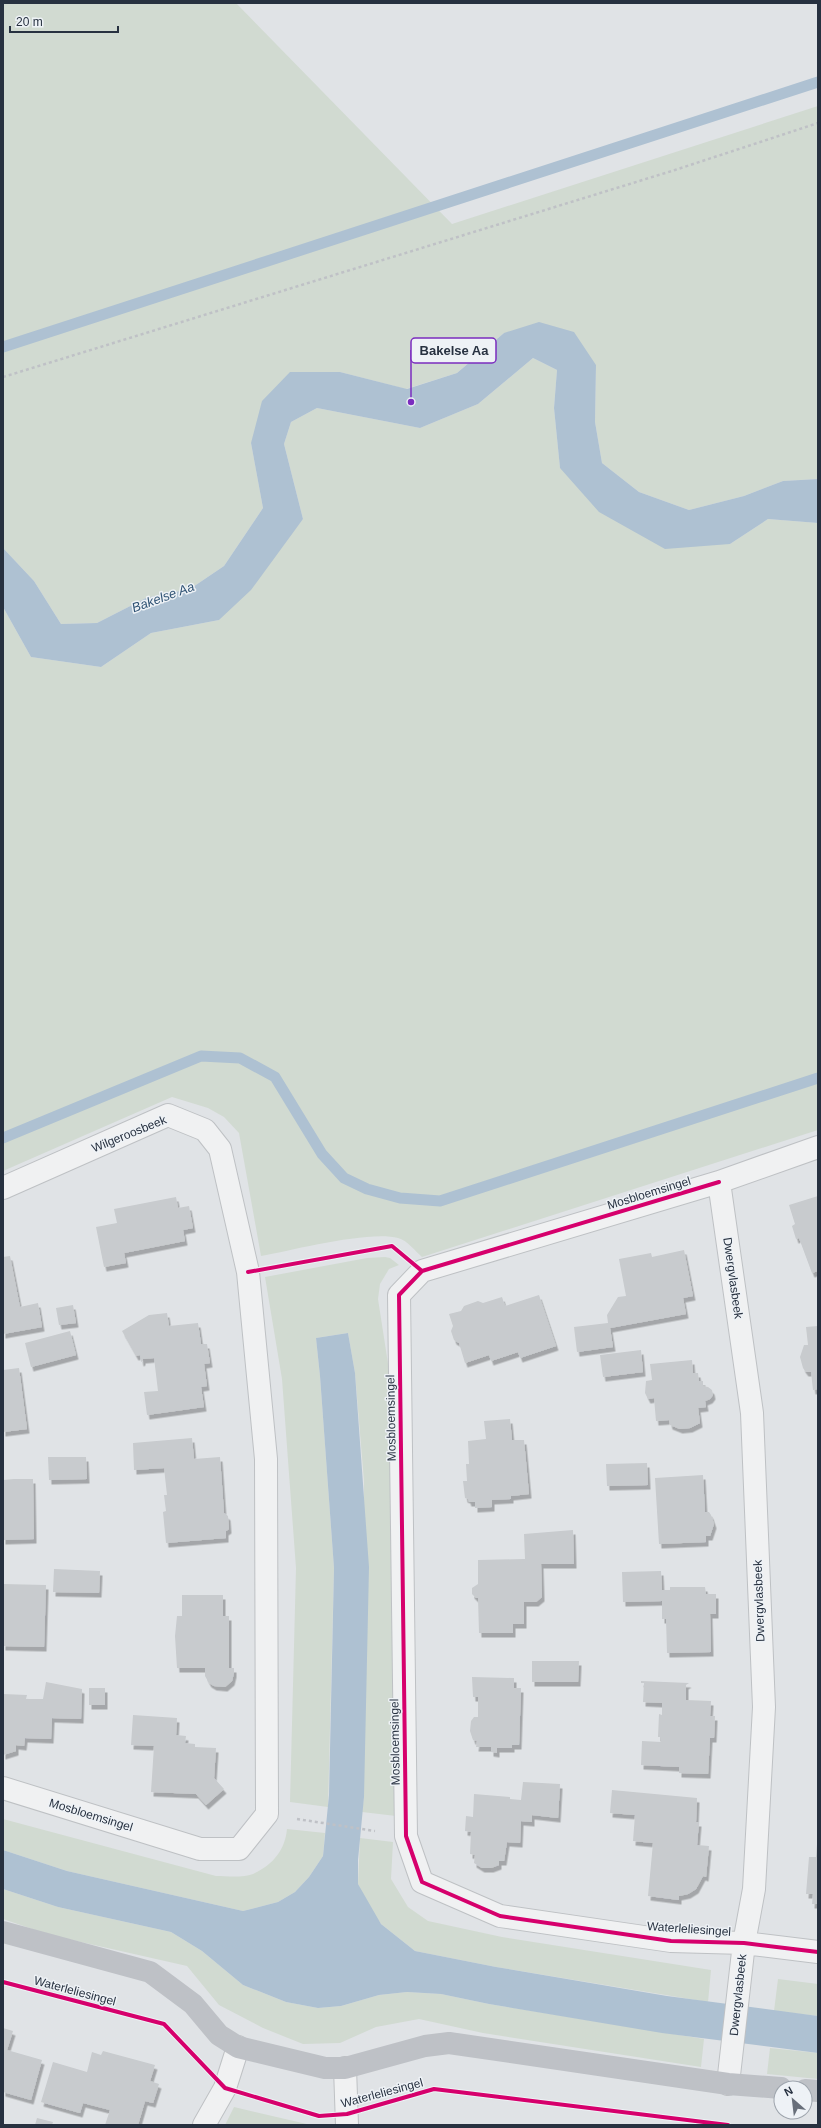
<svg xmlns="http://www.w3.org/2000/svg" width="821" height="2128" font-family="Arial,sans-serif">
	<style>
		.green { fill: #d1dad1 }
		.water { fill: #aec1d2 }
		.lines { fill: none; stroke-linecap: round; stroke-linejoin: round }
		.stream { stroke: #aec1d2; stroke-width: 11 }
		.building { fill: #c8cbce; filter: url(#shadow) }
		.street-casing { stroke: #bec1c4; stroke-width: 24 }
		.path { stroke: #bfc1c6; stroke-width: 2.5; stroke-dasharray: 3 3; stroke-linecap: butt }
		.street { stroke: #f0f1f2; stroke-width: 22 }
		.secondary { stroke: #bec1c6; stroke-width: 22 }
		.cycleway-casing { stroke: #eef2f6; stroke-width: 6 }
		.cycleway { stroke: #d6006c; stroke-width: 4 }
		.labels { text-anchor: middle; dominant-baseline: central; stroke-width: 3; stroke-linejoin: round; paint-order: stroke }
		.street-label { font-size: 12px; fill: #273140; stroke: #eef2f6 }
		.water-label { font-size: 13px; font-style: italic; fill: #305374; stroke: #eef2f6 }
		.leader { fill: none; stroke: #7b2cbf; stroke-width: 1.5 }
		.callout-dot { fill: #7b2cbf; stroke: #eef2f6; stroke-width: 1.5 }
		.callout { fill: #eef2f6; stroke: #7b2cbf; stroke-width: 1.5 }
		.callout-label { font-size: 13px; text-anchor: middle; font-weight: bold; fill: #273140 }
	</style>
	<defs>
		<filter id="shadow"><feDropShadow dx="2.5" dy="4.5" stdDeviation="0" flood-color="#0004"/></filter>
	</defs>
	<rect width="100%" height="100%" fill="#e0e3e6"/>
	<path class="green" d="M3,3H236L452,224L818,106V479L783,481L744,496L689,510L639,492L602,463L595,422L596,365L504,333L457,373L406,389L340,372L251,443L263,508L224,566L190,589L146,598L97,623L61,624L34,581L3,548Z
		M533,358L557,370L554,408L560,468L730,544L768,519L818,523V1130L422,1257C416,1252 407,1240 398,1238C370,1230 293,1250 261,1256L239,1133L224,1117L208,1108L172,1097L3,1171V607L31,657L101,667L151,633L219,620L303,519L284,444L291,422L317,408L420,428L478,404Z
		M385,1257L390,1258L399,1265L389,1269L380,1284L378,1299L389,1370L397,1478L396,1816L362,1812L364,1797V1481L355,1373L348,1333L316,1338L320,1376L334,1568L328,1807L290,1802L296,1568L282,1379L265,1277L367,1258Z
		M3,1819L216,1876C226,1876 243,1878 253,1874C273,1865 285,1850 287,1829L325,1833L323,1856L309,1877L295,1892L278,1902L243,1911L67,1871L3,1850Z
		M360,1838L393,1842L391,1879L408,1907L428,1921L502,1937L711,1970L708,2002L496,1967L415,1951L381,1924L366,1902L358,1884Z
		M3,1889L58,1907L171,1932L202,1951L243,1985L286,2002L318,2008L341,2006L379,1995L407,1992L441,1994L489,2004L704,2039L701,2067L483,2033L419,2019L376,2027L340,2043L303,2044L263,2028L219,2005L187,1966L50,1935L3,1919Z
		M778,1979L818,1984V2016L774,2011Z
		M770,2048L818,2053V2079L767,2074Z
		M234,2107L311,2125H225Z"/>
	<path class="water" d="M539,322L574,332L596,365L595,422L602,463L639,492L689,510L744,496L783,481L818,479V523L768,519L730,544L665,549L599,512L560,468L554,408L557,370L533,358L478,404L420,428L317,408L291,422L284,444L303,519L251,590L219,620L151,633L101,667L31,657L3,607V548L34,581L61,624L97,623L146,598L190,589L224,566L263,508L251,443L262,401L290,372H340L407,389L457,373L504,333Z
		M348,1333L355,1373L369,1567L364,1797L358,1860V1884L381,1924L415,1951L496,1967L667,1996L818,2016V2053L662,2033L489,2004L441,1994L407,1992L379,1995L341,2006L318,2008L286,2002L243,1985L202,1951L171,1932L58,1907L3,1889V1850L67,1871L243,1911L278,1902L295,1892L309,1877L323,1856L329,1795L334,1568L320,1376L316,1338Z"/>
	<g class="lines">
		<path class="stream" d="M3,347L818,82
			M3,1138L201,1056L240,1058L275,1077L322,1154L344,1178L367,1189L400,1198L440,1201L818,1078"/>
	</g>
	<path class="building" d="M818,1196V1271L812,1273L799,1238L796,1239L792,1226L795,1224L789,1205Z
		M176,1197L178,1208L189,1206L193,1228L183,1230L185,1241L124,1253L126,1263L104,1267L96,1227L117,1223L114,1209Z
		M684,1250L693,1296L683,1298L686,1314L610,1328L613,1347L577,1352L574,1327L608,1323L607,1315L618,1297L626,1296L619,1259L651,1253L652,1257Z
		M10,1256L20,1307L38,1303L42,1327L3,1334V1257Z
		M539,1295L556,1346L520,1358L518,1352L491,1361L489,1355L465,1363L459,1343L454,1340L451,1331L453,1326L449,1314L461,1311L464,1306L478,1301L483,1303L502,1297L505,1306Z
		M73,1305L76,1323L59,1325L56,1308Z
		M167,1313L169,1326L198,1323L201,1344H207L210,1363L204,1364L207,1386L201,1387L204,1407L147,1415L144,1392L158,1391L154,1358L143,1359V1361L141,1362L140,1355L136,1356L122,1331L149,1315Z
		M818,1326V1389L813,1390L811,1372H806L803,1368L800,1357L804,1345H808L806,1327Z
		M70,1331L76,1355L31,1367L25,1343Z
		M641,1350L643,1372L603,1377L600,1355Z
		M692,1360L693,1373H698L699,1381H703V1386L708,1387L712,1390L713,1395L710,1399L705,1401L706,1407L698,1408L700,1423L690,1428L680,1429L670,1425L669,1420L656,1421L654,1398L648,1399L645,1393L646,1381L652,1380L650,1364Z
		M19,1368L27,1429L3,1432V1370Z
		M510,1419L512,1440H524L529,1494L511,1496V1499L492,1500V1507L475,1508V1502H469L468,1499L465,1498L463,1481H467L466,1464H469L468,1441L486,1439L484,1421Z
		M192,1438L194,1459L220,1457L224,1513L228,1516L229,1529L226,1531V1538L166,1543L163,1512L166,1511L164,1495H167L164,1468L134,1470L133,1443Z
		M48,1457H86L87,1479L49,1480Z
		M647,1463L648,1485L607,1486L606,1464Z
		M703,1475L705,1512H709L711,1515L714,1524L710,1536H706V1542L659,1544L655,1478Z
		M14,1479H33L34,1539L3,1540V1480Z
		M573,1530L574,1564H541L542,1597L536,1602H524V1624H513V1633H479L478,1598H476L472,1594V1588L478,1584V1560L525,1559L524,1534Z
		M54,1569L100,1571L99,1593L53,1592Z
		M661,1571L662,1590H670V1587H705L706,1594H716V1614H710L711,1652L667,1653L666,1619H662V1601L623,1602L622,1572Z
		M3,1584L46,1585L44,1647L3,1646Z
		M182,1595H223V1616H229V1668H234V1673L232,1681L225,1687L214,1686L209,1683L205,1676V1668H177L175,1636L177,1616H182Z
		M532,1661H579L578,1682H532Z
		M472,1677L514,1678V1688H521L519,1745H512V1748H497V1753L491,1752V1747H476L477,1741L473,1740L470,1731L471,1721L474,1717H478V1697H473Z
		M641,1681L689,1683L686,1685V1700L711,1701L710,1716H715L714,1738H710L708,1774L679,1773V1767L641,1765L642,1741L661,1742V1737H658L659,1714L662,1715V1703L643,1702L644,1683H641Z
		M46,1682L82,1689L81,1719L52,1718L51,1739L25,1738L24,1746L16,1745V1751L3,1755V1694L27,1695L26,1699H43Z
		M89,1688H105V1705H89Z
		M133,1715L177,1718L176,1735L186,1736L185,1743L195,1744V1747L216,1748L214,1778L224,1789L206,1805L196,1794L151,1792L154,1746L131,1745Z
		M523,1782L560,1784L558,1818L532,1815V1822L521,1821L520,1843L507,1842L504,1861H499V1865L491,1868H482L474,1863L475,1855L470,1854L471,1832L465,1831L466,1816L473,1817L474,1794L510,1797V1799L521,1800Z
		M612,1790L697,1798L696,1822H699L697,1845L709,1846L706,1877L703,1876L696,1889L688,1894L679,1896V1900L648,1896L653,1843L633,1841L635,1815L610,1813Z
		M817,1844H818V1904H812L813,1894H806L809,1857H816Z
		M3,2028L13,2031L7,2050L42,2060L31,2100L3,2092Z
		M103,2051L155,2065L150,2081L159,2084L153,2103L145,2101L138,2125H105L110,2110L83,2103L80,2113L41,2102L53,2062L87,2072L92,2052L101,2055Z
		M37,2118L53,2122L52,2125H35Z"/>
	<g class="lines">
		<defs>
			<path id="street" d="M719,1182L422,1271L399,1295L406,1836L422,1882L500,1916L671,1941L744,1943L818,1952
				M3,1188L168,1115L205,1130L220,1149L248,1272L266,1459L267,1814L239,1849H200L3,1788
				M345,2068L347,2125
				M728,2084L744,1943L754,1889L764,1707L752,1413L719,1182L818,1147
				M204,2125L225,2088L238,2047"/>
		</defs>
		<use href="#street" class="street-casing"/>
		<path class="path" d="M3,377L675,170L818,123
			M297,1819L375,1831"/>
		<use href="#street" class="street"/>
		<path class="secondary" d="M3,1932L150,1972L193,2004L219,2035L238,2047L325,2068H345L425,2046L449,2043L728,2084L781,2088
			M805,2090L818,2091"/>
		<defs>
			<path id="cycleway" d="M719,1182L422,1271L399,1295L406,1836L422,1882L500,1916L671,1941L744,1943L818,1952
				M248,1272L392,1246L422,1271
				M3,1982L164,2024L225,2088L319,2116L347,2114L434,2089L728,2125"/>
		</defs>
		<use href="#cycleway" class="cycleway-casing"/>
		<use href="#cycleway" class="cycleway"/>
	</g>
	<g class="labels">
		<g class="street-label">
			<text transform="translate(129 1134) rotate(-22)">Wilgeroosbeek</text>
			<text transform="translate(649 1193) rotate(-17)">Mosbloemsingel</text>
			<text transform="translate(733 1278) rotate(82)">Dwergvlasbeek</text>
			<text transform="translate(391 1418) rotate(-91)">Mosbloemsingel</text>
			<text transform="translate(759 1601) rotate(-92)">Dwergvlasbeek</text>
			<text transform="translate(395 1742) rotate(-91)">Mosbloemsingel</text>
			<text transform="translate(91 1815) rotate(17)">Mosbloemsingel</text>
			<text transform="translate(689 1929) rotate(4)">Waterleliesingel</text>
			<text transform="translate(75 1991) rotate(15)">Waterleliesingel</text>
			<text transform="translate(738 1995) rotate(-84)">Dwergvlasbeek</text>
			<text transform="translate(382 2093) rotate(-15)">Waterleliesingel</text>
		</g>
		<g class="water-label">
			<text transform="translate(163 597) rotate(-20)">Bakelse Aa</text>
		</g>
	</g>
	<path class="leader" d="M411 402L411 350"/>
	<circle class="callout-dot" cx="411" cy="402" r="4"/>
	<rect class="callout" x="411" y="338" width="85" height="25" rx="4"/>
	<g class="callout-label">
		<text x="454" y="355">Bakelse Aa</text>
	</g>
	<rect width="821" height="2128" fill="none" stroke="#273140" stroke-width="8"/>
	<g transform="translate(793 2100) rotate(332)"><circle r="19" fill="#eef2f6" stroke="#9ea5ad"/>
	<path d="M0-3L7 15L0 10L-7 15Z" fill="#686f7a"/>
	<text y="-6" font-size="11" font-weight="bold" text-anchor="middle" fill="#273140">N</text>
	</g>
	<path d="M10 26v6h108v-6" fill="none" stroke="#273140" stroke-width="2"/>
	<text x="16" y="26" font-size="12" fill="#273140" stroke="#eef2f6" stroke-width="3" paint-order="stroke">20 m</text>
</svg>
